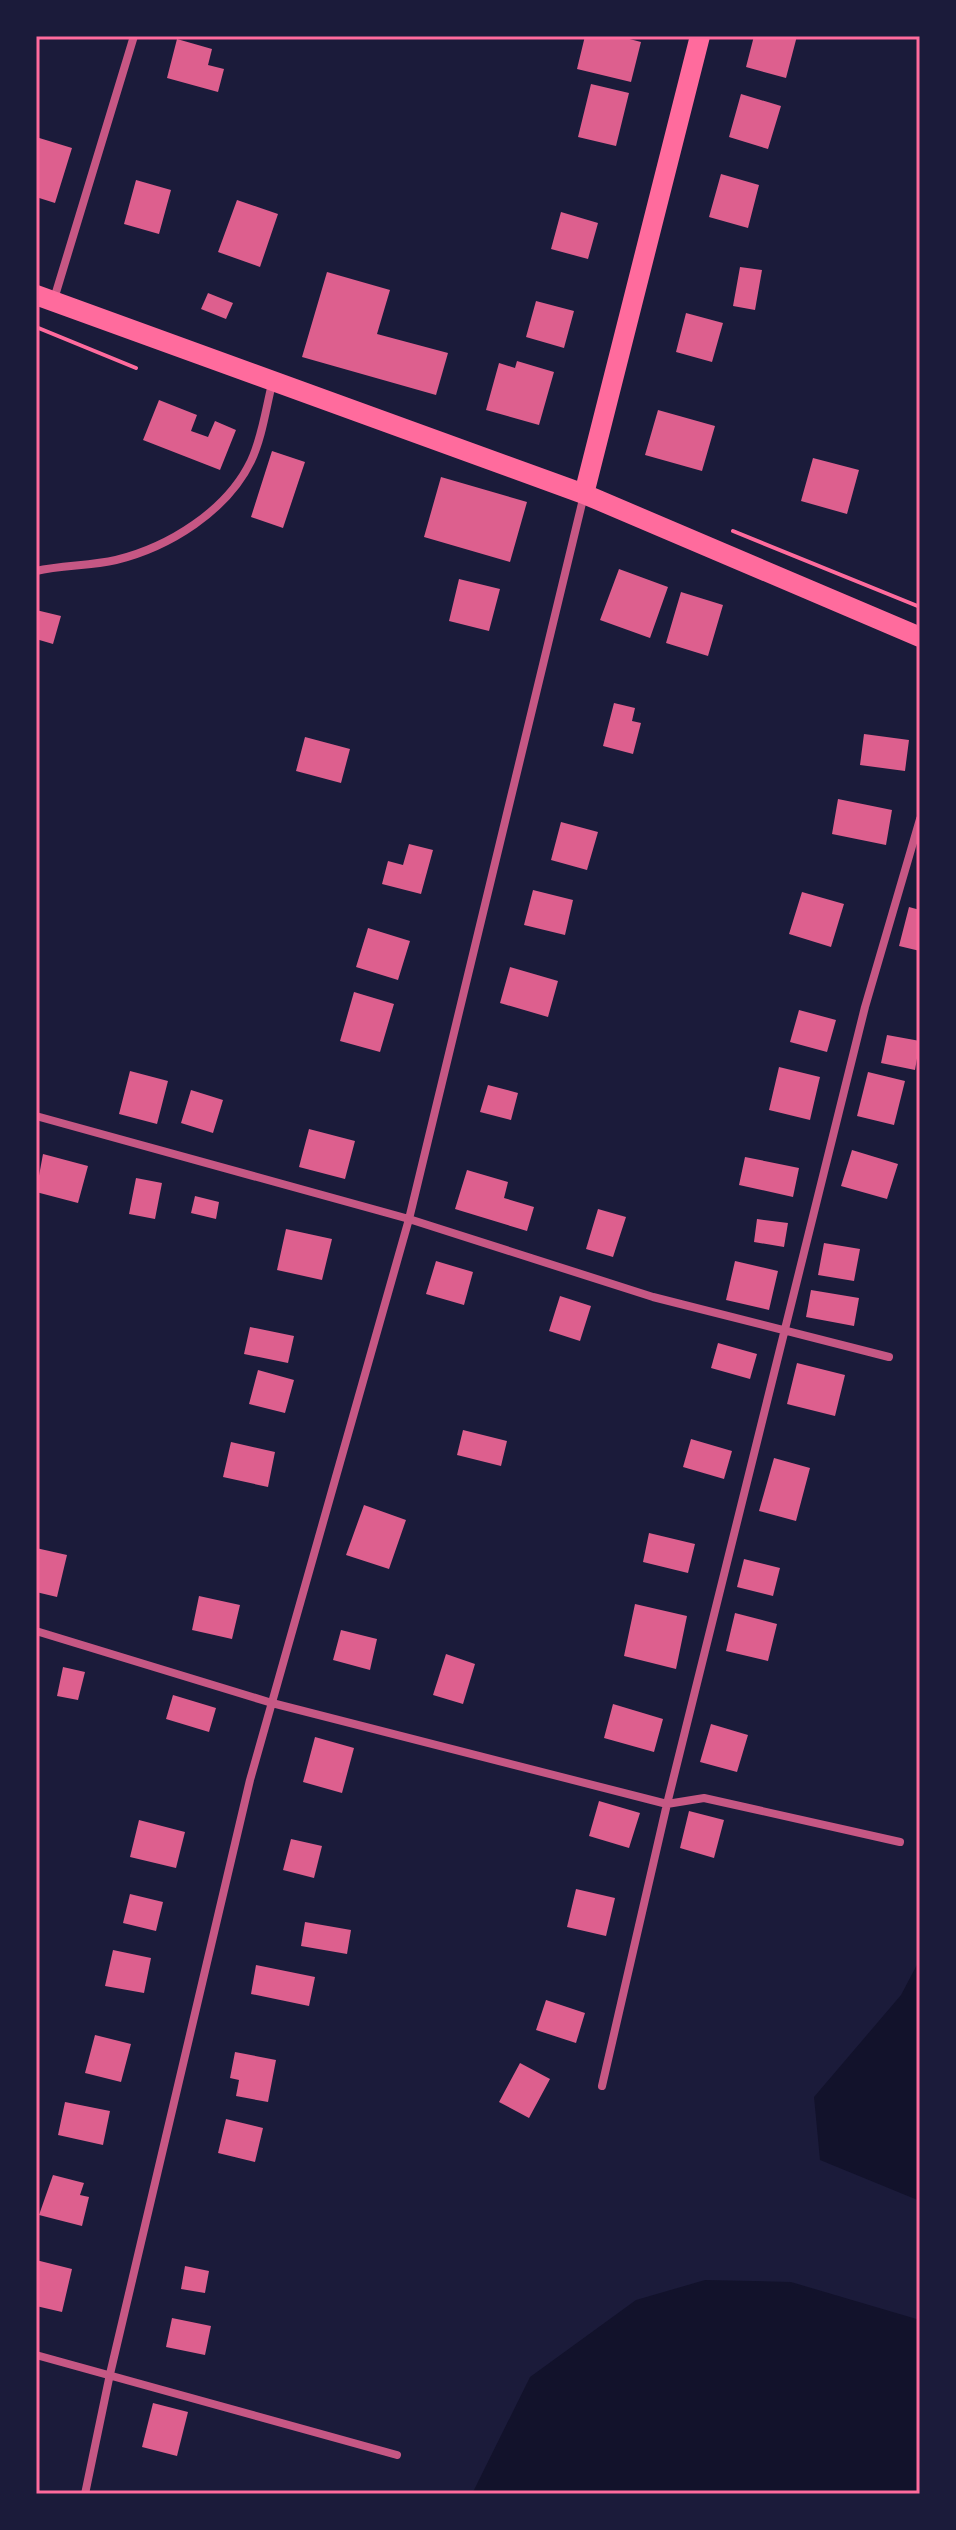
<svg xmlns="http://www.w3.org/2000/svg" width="956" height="2530" font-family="'Source Serif 4',serif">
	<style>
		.water { fill: #12122b }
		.building { fill: #dd5f8e }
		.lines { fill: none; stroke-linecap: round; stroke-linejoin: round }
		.path { stroke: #ff6b9d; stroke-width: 4 }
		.minor { stroke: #c65784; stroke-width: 8 }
		.primary { stroke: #ff6b9d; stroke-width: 20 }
		.neatline { fill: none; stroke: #ff6b9d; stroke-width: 3 }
	</style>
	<rect width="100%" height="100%" fill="#1b1b3a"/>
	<path class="water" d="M920,1959V2201L820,2160L814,2097L901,1995Z
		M705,2280L791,2282L920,2320V2494H472L530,2377L636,2300Z"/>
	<path class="building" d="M585,36H618L641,42L631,82L577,69Z
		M754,36H797L786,78L746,67Z
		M177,39L212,49L208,65L224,69L218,92L167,78Z
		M591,84L629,93L616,146L578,137Z
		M741,94L781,106L768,149L729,137Z
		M36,137L72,148L55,203L36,197Z
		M721,174L759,185L748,228L709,217Z
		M136,180L171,190L159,234L124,224Z
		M237,200L278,214L260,267L218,252Z
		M561,212L598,223L588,259L551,249Z
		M740,267L762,270L755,310L733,306Z
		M327,272L390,290L377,334L448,353L436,395L302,357Z
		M208,293L233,303L226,319L201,309Z
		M536,301L574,311L564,348L526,337Z
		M686,313L723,323L712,362L676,352Z
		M517,361L554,372L539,425L486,410L499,363L515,368Z
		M159,400L197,415L191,431L208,437L215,421L236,430L220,470L143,440Z
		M658,410L715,426L702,471L645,455Z
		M272,451L305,462L283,528L251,517Z
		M813,458L859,470L847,514L801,501Z
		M441,477L527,502L510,562L424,537Z
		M619,569L668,587L650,638L600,620Z
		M459,579L500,589L489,631L449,621Z
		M681,592L723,605L708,656L666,643Z
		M36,610L61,616L53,644L36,639Z
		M614,703L635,708L632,721L641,723L633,754L603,746Z
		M864,734L909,740L905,771L860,765Z
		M305,737L350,749L341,783L296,771Z
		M838,799L892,810L886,845L832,834Z
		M561,822L598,832L587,870L551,860Z
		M409,844L433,850L421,894L382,884L388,861L403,865Z
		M533,890L573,900L565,935L524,925Z
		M802,892L844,904L831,947L789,934Z
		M909,907L920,910V951L899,946Z
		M368,928L410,941L398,980L356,967Z
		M510,967L558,981L548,1017L500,1003Z
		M354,992L394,1004L380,1052L340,1041Z
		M799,1010L836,1020L827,1052L790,1042Z
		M887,1035L920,1041L915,1070L881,1063Z
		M779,1067L820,1077L810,1120L769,1110Z
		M130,1071L168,1081L157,1124L119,1114Z
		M868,1072L905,1081L894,1125L857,1116Z
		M488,1085L518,1093L511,1120L480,1112Z
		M191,1090L223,1100L213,1133L181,1123Z
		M309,1129L355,1141L345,1179L299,1167Z
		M852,1150L898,1164L887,1199L841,1186Z
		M43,1154L88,1166L78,1203L36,1192Z
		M745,1157L799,1168L793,1197L739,1185Z
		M467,1170L508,1182L504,1198L534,1207L527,1231L455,1209Z
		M136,1178L162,1183L155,1219L129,1214Z
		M195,1196L219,1202L216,1219L191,1213Z
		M598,1209L626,1217L613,1257L586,1249Z
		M757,1219L788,1223L784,1247L754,1242Z
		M286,1229L332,1239L322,1280L277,1270Z
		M824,1243L860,1249L854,1281L818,1275Z
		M436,1261L473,1272L464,1305L426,1294Z
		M735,1261L778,1271L769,1310L726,1300Z
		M811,1290L859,1298L854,1326L806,1317Z
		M560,1296L591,1306L580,1341L549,1331Z
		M250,1327L294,1336L288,1363L244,1354Z
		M718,1343L757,1354L750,1379L711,1368Z
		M797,1363L845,1375L835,1416L787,1404Z
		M258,1370L294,1380L285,1413L249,1404Z
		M463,1430L507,1441L501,1466L457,1455Z
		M691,1439L732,1451L724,1479L683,1467Z
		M231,1442L275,1452L268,1487L223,1477Z
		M774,1458L810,1468L796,1521L759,1511Z
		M364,1505L406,1520L389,1569L346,1555Z
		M649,1533L695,1544L688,1573L643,1562Z
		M36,1548L67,1555L57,1597L36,1592Z
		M744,1559L780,1568L773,1596L737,1587Z
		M199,1596L240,1605L232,1639L192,1630Z
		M635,1604L687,1616L676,1669L624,1656Z
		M735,1613L777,1624L768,1661L726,1651Z
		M341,1630L377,1639L370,1670L333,1660Z
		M446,1654L475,1664L463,1704L433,1695Z
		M63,1667L85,1672L78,1700L57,1696Z
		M173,1695L216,1708L209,1732L166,1719Z
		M613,1704L663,1719L654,1752L604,1738Z
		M711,1724L748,1735L737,1772L700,1762Z
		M315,1737L354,1748L342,1793L303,1782Z
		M599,1801L640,1813L629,1848L589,1836Z
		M689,1811L724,1820L714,1858L680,1848Z
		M139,1820L185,1832L176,1868L130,1857Z
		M291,1839L322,1846L314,1878L283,1870Z
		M576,1889L615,1898L606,1936L567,1927Z
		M130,1894L163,1902L156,1931L123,1923Z
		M305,1922L351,1930L347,1954L301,1946Z
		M113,1950L151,1958L144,1993L105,1986Z
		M256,1965L315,1977L309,2006L251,1994Z
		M546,2000L585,2013L576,2043L536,2030Z
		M95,2035L131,2044L121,2082L85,2073Z
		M235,2052L276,2060L268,2102L236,2096L239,2080L230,2078Z
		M520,2063L550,2079L529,2118L499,2102Z
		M65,2102L110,2111L103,2145L58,2135Z
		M226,2119L263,2128L255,2162L218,2153Z
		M53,2175L84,2183L80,2195L89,2197L82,2226L39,2215Z
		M36,2260L72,2269L62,2312L36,2306Z
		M185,2266L209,2271L205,2293L181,2289Z
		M172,2318L211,2326L205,2355L166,2347Z
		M153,2403L188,2412L177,2456L142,2447Z"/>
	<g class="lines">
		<path class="path" d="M36,327L136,368
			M733,531L920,607"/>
		<path class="minor" d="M54,299L134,36
			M36,571C62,565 90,566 116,560C169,547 227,511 251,461C262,438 266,408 272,384
			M36,1116L409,1219L653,1297L889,1357
			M36,1631L272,1703L667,1804L704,1798L900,1842
			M602,2086L667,1804L865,1007L920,819
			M36,2355L397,2455
			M85,2494L110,2374L250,1780L409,1219L584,495"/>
		<path class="primary" d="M36,295L584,494L920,637
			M584,494L700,36"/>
	</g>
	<rect width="956" height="2530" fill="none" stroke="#1b1b3a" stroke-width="76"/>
	<rect x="38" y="38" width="880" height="2454" class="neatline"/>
</svg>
